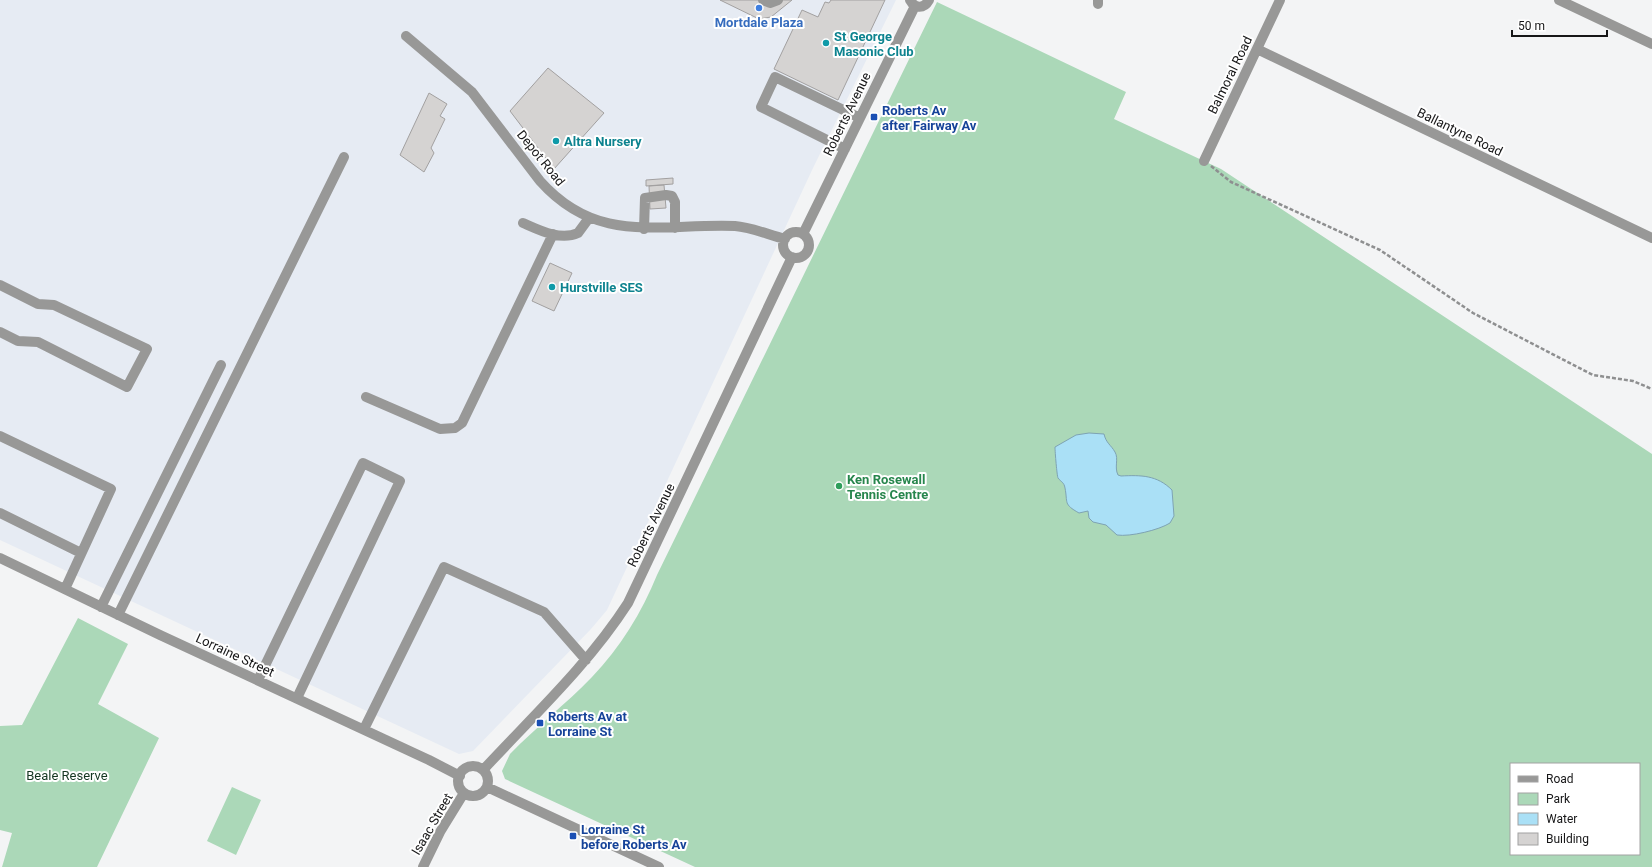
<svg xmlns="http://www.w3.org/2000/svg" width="1652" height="867" font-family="Roboto,sans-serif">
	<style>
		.built { fill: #e6ebf3 }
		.green { fill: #abd8b8; fill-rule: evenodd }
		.water { fill: #aae0f6; stroke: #7ea3b3 }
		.building { fill: #d5d3d2; stroke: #a2a0a0 }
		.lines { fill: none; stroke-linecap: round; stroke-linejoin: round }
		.path { stroke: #8e8f90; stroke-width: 2.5; stroke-dasharray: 4 2; stroke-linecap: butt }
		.minor { stroke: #989897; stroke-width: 10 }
		.shop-dot { fill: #3f7fe0; stroke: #fff; stroke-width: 1.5 }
		.culture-dot { fill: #0f9aa8; stroke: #fff; stroke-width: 1.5 }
		.transit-dot { fill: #1a4fb4; stroke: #fff; stroke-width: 1.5 }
		.leisure-dot { fill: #2e9e5b; stroke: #fff; stroke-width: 1.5 }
		.labels { text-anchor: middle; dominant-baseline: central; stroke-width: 4; stroke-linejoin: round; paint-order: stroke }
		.shop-label { font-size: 13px; font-weight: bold; fill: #366cbe; stroke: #fff }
		.culture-label { font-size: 13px; font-weight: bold; fill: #0d838f; stroke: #fff; text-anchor: start }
		.street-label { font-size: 13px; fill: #161617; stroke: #fff }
		.transit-label { font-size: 13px; font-weight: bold; fill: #164399; stroke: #fff; text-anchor: start }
		.leisure-label { font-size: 13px; font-weight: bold; fill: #27864d; stroke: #fff; text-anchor: start }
		.park-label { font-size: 13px; fill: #143621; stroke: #fff }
	</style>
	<rect width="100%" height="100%" fill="#f3f4f5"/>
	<path class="built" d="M0,0H720L759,19L792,0H896L813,168L607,610L591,629L473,751L459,754L0,540Z"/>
	<path class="green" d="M937,2L1126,92L1114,119L1221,169L1652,454V867H695L505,779L502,771L510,754C536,727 566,704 592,677C620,648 642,612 657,575ZM1511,764H1639V854H1511Z
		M78,618L128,644L98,704L159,738L97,867H2L12,833L0,830V726L22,725Z
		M232,787L261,800L236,855L207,841Z"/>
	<path class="water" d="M1089,433L1104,434C1106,443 1111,445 1115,452C1119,459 1114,467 1118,475L1121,476C1141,475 1157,475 1172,490L1174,516L1170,523C1159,530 1130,537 1117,535L1106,525L1093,522L1089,518L1088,511L1079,513C1063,504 1068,503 1065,488C1064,482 1061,482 1058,478C1057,476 1055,452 1055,447L1076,435Z"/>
	<path class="building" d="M720,0H792L771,17L759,19Z
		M831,0H885L838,100L774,69L802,10L818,17L825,2L829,3Z
		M548,68L604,113L554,169L510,111Z
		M429,93L447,104L440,116L445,119L431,148L434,153L424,172L400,155Z
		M673,178V184L646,186V180Z
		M664,185L666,208L650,209L649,186Z
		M550,263L572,273L554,311L532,301Z"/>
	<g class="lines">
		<path class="path" d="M1211,166L1231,182L1380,250L1473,313L1593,375L1633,381L1652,389"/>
		<path class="minor" d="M763,0L770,3L778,0
			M910,0C915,9 924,9 929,0
			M1559,0L1652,44
			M1098,4V0
			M406,36L472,92L540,181C598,246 660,223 735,226C751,227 769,235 785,239
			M1257,49L1652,238
			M845,149L761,107L775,77L860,118
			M1204,161L1280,0
			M523,223C539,230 560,241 578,233L589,218
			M644,229L645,198L666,195L672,196L675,202V228
			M783 245a13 13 0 1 1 26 0a13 13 0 1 1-26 0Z
			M803,234L915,6
			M0,285L38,304L54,305L147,349L127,387L38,342L18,341L0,332
			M366,397L440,429L455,428L462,423L553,234
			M0,436L111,489L65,589
			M0,513L81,553
			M0,558L160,635L429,760L460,776
			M101,607L221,365
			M118,615L344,157
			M258,680L363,463L400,481L297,698
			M364,729L444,567L544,612L586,660
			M458 781a15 15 0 1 1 30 0a15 15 0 1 1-30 0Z
			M483,770C533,716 588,665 628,603L792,257
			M487,787L659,867
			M423,867L440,832L464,793"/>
	</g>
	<circle class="shop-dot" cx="759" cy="8" r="4"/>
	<g class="culture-dot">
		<circle cx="826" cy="43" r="4"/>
		<circle cx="556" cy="141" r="4"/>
		<circle cx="552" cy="287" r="4"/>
	</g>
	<g class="transit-dot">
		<rect x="870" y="113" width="8" height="8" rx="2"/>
		<rect x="536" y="719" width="8" height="8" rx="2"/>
		<rect x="569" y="832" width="8" height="8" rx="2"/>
	</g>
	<circle class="leisure-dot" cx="839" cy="486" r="4"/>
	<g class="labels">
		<g class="shop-label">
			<text x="759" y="22">Mortdale Plaza</text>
		</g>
		<g class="culture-label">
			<text x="834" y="36">St George<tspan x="834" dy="15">Masonic Club</tspan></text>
			<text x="564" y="141">Altra Nursery</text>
			<text x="560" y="287">Hurstville SES</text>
		</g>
		<g class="street-label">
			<text transform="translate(1230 75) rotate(-64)">Balmoral Road</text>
			<text transform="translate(847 114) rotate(-64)">Roberts Avenue</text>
			<text transform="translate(1460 132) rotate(26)">Ballantyne Road</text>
			<text transform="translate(541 158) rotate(51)">Depot Road</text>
			<text transform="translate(651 525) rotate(-64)">Roberts Avenue</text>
			<text transform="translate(235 655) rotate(25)">Lorraine Street</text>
			<text transform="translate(432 824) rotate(-60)">Isaac Street</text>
		</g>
		<g class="transit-label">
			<text x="882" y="110">Roberts Av<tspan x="882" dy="15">after Fairway Av</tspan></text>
			<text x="548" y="716">Roberts Av at<tspan x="548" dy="15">Lorraine St</tspan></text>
			<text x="581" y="829">Lorraine St<tspan x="581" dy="15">before Roberts Av</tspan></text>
		</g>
		<g class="leisure-label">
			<text x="847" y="479">Ken Rosewall<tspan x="847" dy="15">Tennis Centre</tspan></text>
		</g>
		<g class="park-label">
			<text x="67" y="775">Beale Reserve</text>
		</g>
	</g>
	<rect x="1510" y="763" width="130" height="92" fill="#ffffff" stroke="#a2a2a2"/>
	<rect x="1518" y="776" width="20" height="6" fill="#989897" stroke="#a2a2a2"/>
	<text x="1546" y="783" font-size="12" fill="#161617">Road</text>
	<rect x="1518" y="793" width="20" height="12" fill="#abd8b8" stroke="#a2a2a2"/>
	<text x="1546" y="803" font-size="12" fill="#161617">Park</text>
	<rect x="1518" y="813" width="20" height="12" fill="#aae0f6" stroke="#a2a2a2"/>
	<text x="1546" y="823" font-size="12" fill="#161617">Water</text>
	<rect x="1518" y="833" width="20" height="12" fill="#d5d3d2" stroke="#a2a2a2"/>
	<text x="1546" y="843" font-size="12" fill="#161617">Building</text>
	<path d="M1512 30v6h95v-6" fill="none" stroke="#161617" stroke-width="2"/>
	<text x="1518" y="30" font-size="12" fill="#161617" stroke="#ffffff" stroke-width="3" paint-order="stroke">50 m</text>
</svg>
